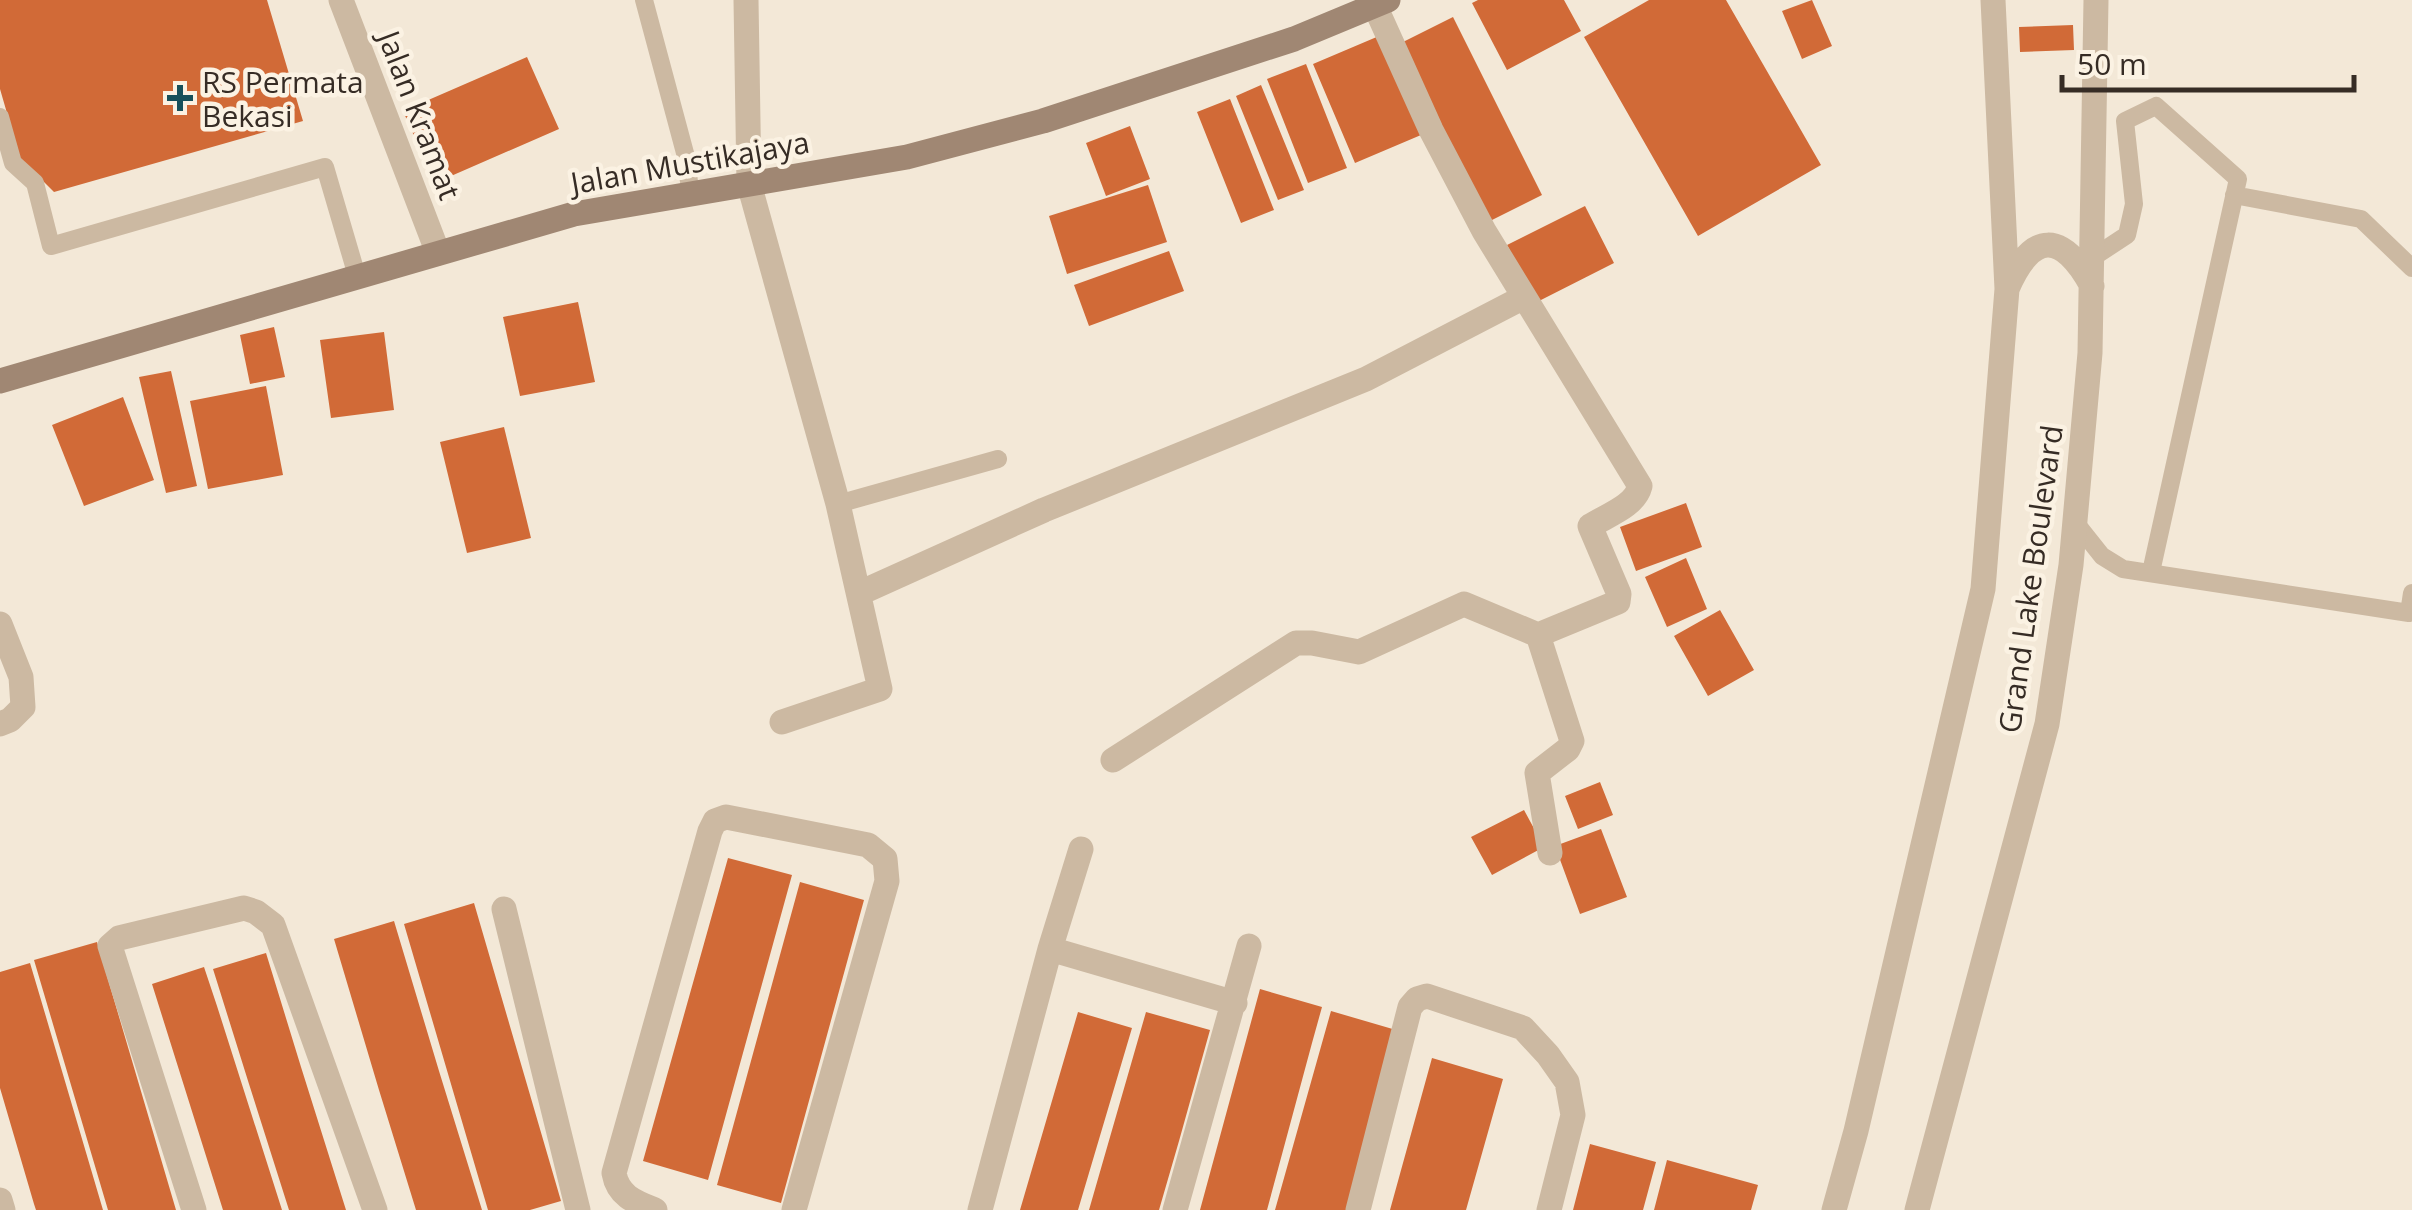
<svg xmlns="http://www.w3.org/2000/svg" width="2412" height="1210" font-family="'Open Sans',sans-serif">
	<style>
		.building { fill: #d16a37 }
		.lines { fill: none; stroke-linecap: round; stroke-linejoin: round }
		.service { stroke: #ccb9a2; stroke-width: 18 }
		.minor { stroke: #ccb9a2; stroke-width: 25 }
		.tertiary { stroke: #ccb9a2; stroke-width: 25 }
		.secondary { stroke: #a08773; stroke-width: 25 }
		.poi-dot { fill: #17505a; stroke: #fbf2e3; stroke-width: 4 }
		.labels { text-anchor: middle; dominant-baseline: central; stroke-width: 9; stroke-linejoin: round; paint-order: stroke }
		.poi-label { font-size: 30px; fill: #362c25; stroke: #fbf2e3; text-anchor: start }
		.street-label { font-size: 30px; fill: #362c25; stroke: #fbf2e3 }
	</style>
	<rect width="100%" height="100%" fill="#f3e8d7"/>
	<path class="building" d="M0,0H267L303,121L54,192L20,158L0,89Z
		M1478,0H1564L1581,31L1507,70L1472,3Z
		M1649,0H1726L1821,165L1698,236L1584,37Z
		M1812,0L1832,46L1802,59L1782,11Z
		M1453,17L1542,195L1488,222L1399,44Z
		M2073,25L2074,50L2020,52L2019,27Z
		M1379,36L1421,135L1355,163L1313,64Z
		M527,57L559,129L435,183L403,111Z
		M1306,64L1347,168L1308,183L1267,79Z
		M1261,85L1304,190L1278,200L1236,96Z
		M1230,99L1274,210L1241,223L1197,112Z
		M1130,126L1150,179L1106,196L1086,143Z
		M1148,185L1167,242L1067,274L1049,216Z
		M1585,206L1614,263L1537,302L1507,245Z
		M1169,251L1184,291L1089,326L1074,285Z
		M578,302L595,382L520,396L503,317Z
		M274,327L285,377L250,384L240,335Z
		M384,332L394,410L331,418L320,340Z
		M171,371L197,486L166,493L139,377Z
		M266,386L283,475L208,489L190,401Z
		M123,397L154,480L84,506L52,425Z
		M504,427L531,538L467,553L440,442Z
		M1686,503L1702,547L1636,571L1620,527Z
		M1686,558L1707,609L1667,627L1645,577Z
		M1720,610L1754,670L1708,696L1674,636Z
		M1600,782L1613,815L1578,829L1565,796Z
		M1524,810L1544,847L1492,875L1471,837Z
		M1601,829L1627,897L1580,914L1555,846Z
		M728,858L792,875L708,1180L643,1161Z
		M800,882L864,900L781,1203L717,1185Z
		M474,903L561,1201L530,1210H488L404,924Z
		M394,921L439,1071L482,1210H416L379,1090L334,939Z
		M97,942L176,1210H108L34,960Z
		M266,953L301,1067L346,1210H289L249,1084L213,969Z
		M30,963L41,1000L103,1210H36L34,1204L0,1088V972Z
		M204,967L217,1006L282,1210H223L152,984Z
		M1260,989L1322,1007L1312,1043L1267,1210H1200Z
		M1331,1011L1396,1030L1346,1210H1275Z
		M1078,1012L1132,1028L1078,1210H1020Z
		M1146,1012L1210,1030L1179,1141L1159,1210H1089Z
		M1432,1058L1503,1079L1466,1210H1390Z
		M1590,1144L1656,1162L1643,1210H1573Z
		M1667,1160L1758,1185L1751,1210H1654Z"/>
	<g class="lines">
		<path class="service" d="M644,0L685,153L691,196
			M0,117L13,163L35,183L51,246L325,167L357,276
			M2234,195L2361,219L2412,268
			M2092,258L2127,235L2134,204L2125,121L2156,106L2238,179L2151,572
			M838,504L998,459
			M2075,522L2102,556L2123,569L2409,613L2412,593"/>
		<path class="minor" d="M341,0L438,253
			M746,0L749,184L838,504L880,689L782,722
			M1375,6L1431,130L1484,231L1640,486C1635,506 1608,515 1590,526L1619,594L1618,602L1538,635L1572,741L1568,749L1537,773L1550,853
			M860,593L1044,510L1366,379L1524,297
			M0,624L21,677L23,707L10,720L0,724
			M1113,760L1296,643H1312L1359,652L1464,604L1538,635
			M504,909L578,1210
			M1050,949L1235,1003
			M0,1200L3,1210
			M194,1210L110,946L119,938L244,908L256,912L273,925L375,1210
			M655,1210C635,1202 618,1196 614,1173L710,831L715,821L726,817L868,845L885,859L887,881L794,1210
			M980,1210L1050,949L1081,849
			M1175,1210L1249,946
			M1358,1210L1410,1007L1417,999L1427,996L1523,1028L1548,1055L1567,1082L1573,1115L1549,1210"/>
		<path class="tertiary" d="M2007,289C2032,231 2062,231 2092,286
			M1834,1210L1856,1131L1983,589L2007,289L1993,0
			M1917,1210L2047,724L2071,565L2090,353L2096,0"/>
		<path class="secondary" d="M0,381L574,214L907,157L1043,121L1294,39L1388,0"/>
	</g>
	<path class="poi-dot" d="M175 83h10v10h10v10h-10v10h-10v-10h-10v-10h10z"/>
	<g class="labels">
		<g class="poi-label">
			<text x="202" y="81">RS Permata<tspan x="202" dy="34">Bekasi</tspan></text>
		</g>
		<g class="street-label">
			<text transform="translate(420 115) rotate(69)">Jalan Kramat</text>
			<text transform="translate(690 162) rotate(-10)">Jalan Mustikajaya</text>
			<text transform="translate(2030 579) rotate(-82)">Grand Lake Boulevard</text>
		</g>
	</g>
	<path d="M2062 75v15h292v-15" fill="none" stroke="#362c25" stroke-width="5"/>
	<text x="2077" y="75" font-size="30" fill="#362c25" stroke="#fbf2e3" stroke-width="8" paint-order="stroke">50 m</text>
</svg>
